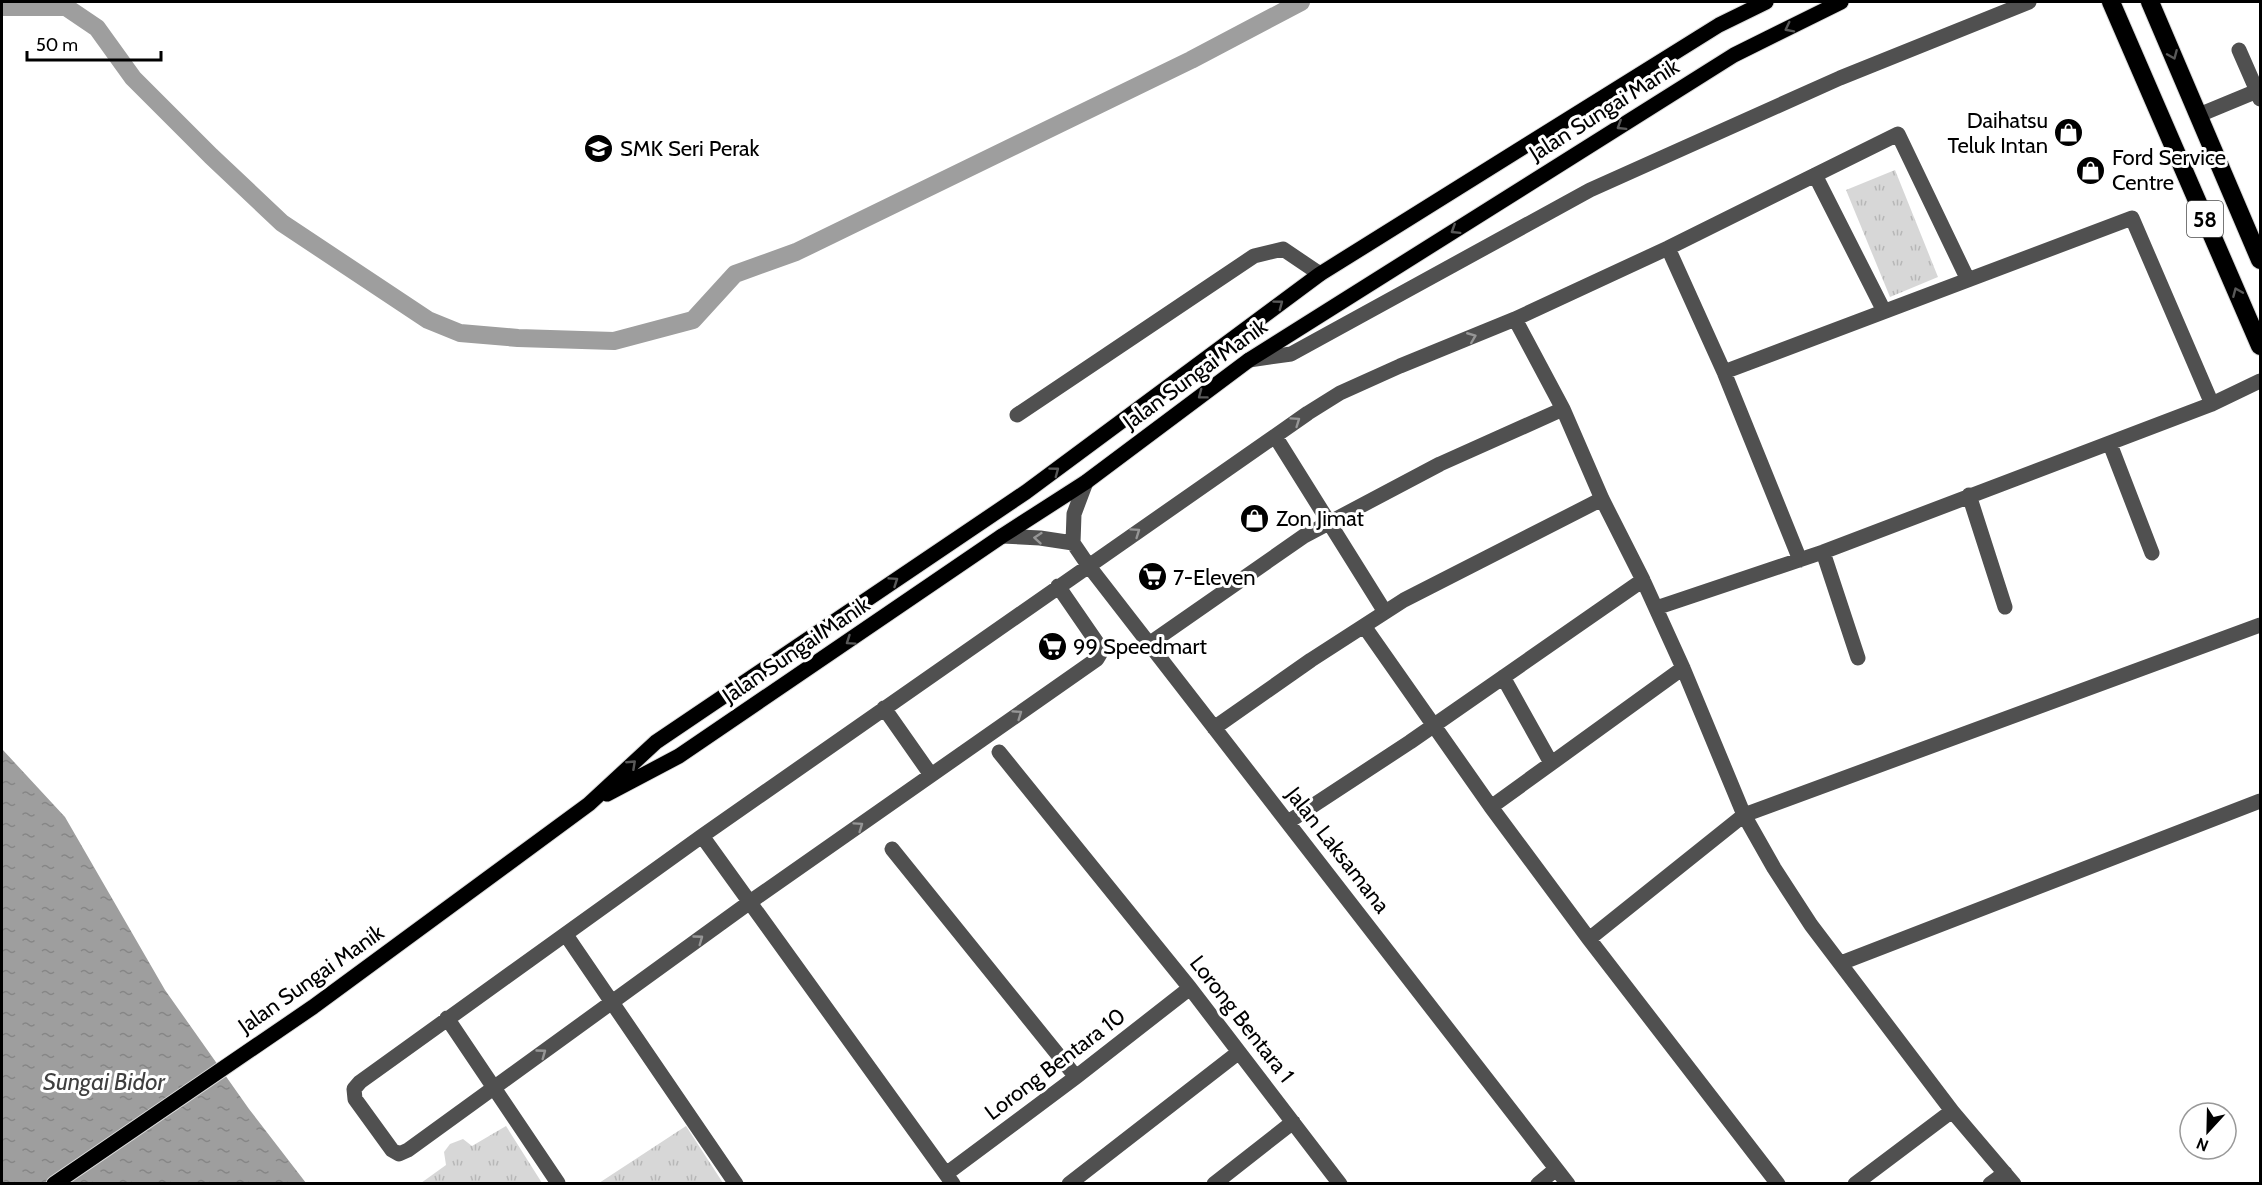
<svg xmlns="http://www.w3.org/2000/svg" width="2262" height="1185" font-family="Cabin,sans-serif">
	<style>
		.park { fill: url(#park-tufts) }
		.water { fill: url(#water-ripples) }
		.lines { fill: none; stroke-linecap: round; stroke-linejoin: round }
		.canal { stroke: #9e9e9e; stroke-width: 18 }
		.major-casing { stroke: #dbdbdb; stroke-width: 17 }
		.highway-casing { stroke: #dbdbdb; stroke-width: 20 }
		.minor { stroke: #505050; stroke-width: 15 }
		.major { stroke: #000; stroke-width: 15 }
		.highway { stroke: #000; stroke-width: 18 }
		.oneway { stroke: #595959 }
		.oneway2 { stroke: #969696 }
		.labels { text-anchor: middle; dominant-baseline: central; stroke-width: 6; stroke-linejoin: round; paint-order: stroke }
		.shield { fill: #fff; stroke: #4c4c4c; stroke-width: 1.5 }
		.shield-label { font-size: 21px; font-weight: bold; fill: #000 }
		.street-label { font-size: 22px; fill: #000; stroke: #fff }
		.poi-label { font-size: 22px; fill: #000; stroke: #fff; text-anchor: start }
		.water-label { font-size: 24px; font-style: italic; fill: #3f3f3f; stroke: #fff }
	</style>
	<defs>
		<pattern id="park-tufts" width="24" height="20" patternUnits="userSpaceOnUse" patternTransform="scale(1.5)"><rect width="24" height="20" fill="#d7d7d7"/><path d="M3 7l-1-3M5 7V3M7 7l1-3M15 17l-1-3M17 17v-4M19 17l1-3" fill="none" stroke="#b7b7b7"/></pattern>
		<pattern id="water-ripples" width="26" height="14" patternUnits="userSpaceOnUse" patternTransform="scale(1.5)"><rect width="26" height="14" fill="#9e9e9e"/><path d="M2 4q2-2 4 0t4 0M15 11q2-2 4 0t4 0" fill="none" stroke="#868686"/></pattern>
	</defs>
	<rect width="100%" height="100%" fill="#fff"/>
	<path class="park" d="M1895,170L1938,277L1890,297L1846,190Z
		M506,1126L542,1183H421L446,1165L444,1152L450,1144L463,1139L472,1146Z
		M686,1126L723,1183H599Z"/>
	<path class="water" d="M2,749L65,817L165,990L249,1109L306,1183H2Z"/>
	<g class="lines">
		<path class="canal" d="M2,7H66L97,28L133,78L211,156L282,223L428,320L460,333L518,338L614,341L693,320L735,274L796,252L1191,60L1301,2"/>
		<defs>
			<path id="major" d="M607,794L679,756L1002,536L1086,482L1249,360L1734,55L1841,2
				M54,1184L313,1007L589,804L656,742L1026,492L1320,274L1719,25L1766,2"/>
			<path id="highway" d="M2111,2L2260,346
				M2150,2L2260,260"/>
		</defs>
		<use href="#major" class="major-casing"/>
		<use href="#highway" class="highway-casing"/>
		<path class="minor" d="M2239,50L2257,91
			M2199,115L2257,91L2260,99
			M1815,175L1884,311
			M1668,248L1724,372L1800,560
			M1968,280L1898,134L1668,248L1515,319L1563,409L1602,499L1643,580L1683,668L1744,815L1774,868L1811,925L1952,1111L2014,1184
			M1249,360L1291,354L1590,190L1840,78L2029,2
			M1724,372L2132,218L2212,404
			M1017,415L1254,256L1283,249L1320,274
			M1275,436L1385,612
			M2110,444L2152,553
			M1086,482L1074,514L1073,543L1088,565L1568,1184
			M1969,495L2005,607
			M1002,536L1040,538L1073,543
			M1823,552L1858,658
			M1058,586L1100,647V654L1097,659L750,902L408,1150L399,1154L392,1150L355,1099L354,1089L360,1082L702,836L1308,413L1340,393L1400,366L1515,319
			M1656,608L1823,552L2212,404L2260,381
			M1364,626L1491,807L1589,939L1778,1184
			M1149,644L1304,536L1440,464L1563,409
			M1503,677L1551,763
			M884,708L931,775
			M1214,728L1311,660L1404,600L1602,499
			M999,752L1190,988L1340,1184
			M1491,807L1683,668
			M1288,822L1410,742L1643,580
			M702,836L953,1184
			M892,849L1076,1077
			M566,935L736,1184
			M1589,939L1744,815L2260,625
			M1841,963L2260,801
			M447,1018L558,1183
			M946,1174L1076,1077L1190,988
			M1069,1184L1239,1052
			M1214,1184L1293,1122
			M1538,1184L1556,1169
			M1855,1184L1952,1111
			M1990,1184L2005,1173"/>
		<use href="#major" class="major"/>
		<use href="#highway" class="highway"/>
	</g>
	<defs><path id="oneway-chevron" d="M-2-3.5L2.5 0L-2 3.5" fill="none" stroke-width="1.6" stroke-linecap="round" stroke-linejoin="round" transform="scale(1.5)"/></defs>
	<g class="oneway">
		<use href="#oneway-chevron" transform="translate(1789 28) rotate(153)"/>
		<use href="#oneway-chevron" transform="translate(2173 55) rotate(67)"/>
		<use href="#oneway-chevron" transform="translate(1621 126) rotate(148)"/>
		<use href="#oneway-chevron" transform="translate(1455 230) rotate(148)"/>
		<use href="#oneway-chevron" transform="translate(2237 292) rotate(-113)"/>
		<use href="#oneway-chevron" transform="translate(1279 304) rotate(-37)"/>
		<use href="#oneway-chevron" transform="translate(1202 395) rotate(143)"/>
		<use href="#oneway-chevron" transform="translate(1055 471) rotate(-37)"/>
		<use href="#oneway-chevron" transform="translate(894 581) rotate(-34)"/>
		<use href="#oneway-chevron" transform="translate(850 641) rotate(146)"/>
		<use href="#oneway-chevron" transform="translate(632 764) rotate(-43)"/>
	</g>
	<g class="oneway2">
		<use href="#oneway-chevron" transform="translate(1472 337) rotate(-22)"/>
		<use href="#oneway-chevron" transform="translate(1296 421) rotate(-35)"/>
		<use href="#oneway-chevron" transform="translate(1136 532) rotate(-35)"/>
		<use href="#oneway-chevron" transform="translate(1038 538) rotate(-175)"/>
		<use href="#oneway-chevron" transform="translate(1018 714) rotate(-35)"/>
		<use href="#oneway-chevron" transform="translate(859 826) rotate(-35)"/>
		<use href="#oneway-chevron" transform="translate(699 939) rotate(-36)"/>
		<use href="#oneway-chevron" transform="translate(542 1053) rotate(-36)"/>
	</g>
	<defs>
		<symbol id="shop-disc" viewBox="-11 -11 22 22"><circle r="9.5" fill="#000" stroke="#fff"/><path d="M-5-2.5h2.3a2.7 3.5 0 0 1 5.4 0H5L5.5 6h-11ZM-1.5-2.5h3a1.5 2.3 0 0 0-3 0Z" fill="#fff"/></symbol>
		<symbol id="school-disc" viewBox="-11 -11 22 22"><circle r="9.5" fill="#000" stroke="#fff"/><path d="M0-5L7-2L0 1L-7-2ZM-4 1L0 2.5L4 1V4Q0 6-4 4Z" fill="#fff"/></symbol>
		<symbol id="supermarket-disc" viewBox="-11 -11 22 22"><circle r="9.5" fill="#000" stroke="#fff"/><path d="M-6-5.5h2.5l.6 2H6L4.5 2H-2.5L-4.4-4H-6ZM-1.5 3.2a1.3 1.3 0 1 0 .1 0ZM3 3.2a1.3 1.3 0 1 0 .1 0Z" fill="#fff"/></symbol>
	</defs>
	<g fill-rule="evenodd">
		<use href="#shop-disc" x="2052" y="116" width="33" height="33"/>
		<use href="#school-disc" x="582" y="132" width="33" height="33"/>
		<use href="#shop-disc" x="2074" y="154" width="33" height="33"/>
		<use href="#shop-disc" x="1238" y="502" width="33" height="33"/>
		<use href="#supermarket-disc" x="1136" y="560" width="33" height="33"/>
		<use href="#supermarket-disc" x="1036" y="630" width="33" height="33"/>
	</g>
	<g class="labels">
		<rect class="shield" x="2187" y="201" width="36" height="36" rx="4.5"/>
		<g class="shield-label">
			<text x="2205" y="219">58</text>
		</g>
		<g class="street-label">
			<text transform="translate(1604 110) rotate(-32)">Jalan Sungai Manik</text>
			<text transform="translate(1195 374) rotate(-36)">Jalan Sungai Manik</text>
			<text transform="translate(796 650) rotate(-34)">Jalan Sungai Manik</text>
			<text transform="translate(1338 850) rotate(52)">Jalan Laksamana</text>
			<text transform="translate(311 979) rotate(-35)">Jalan Sungai Manik</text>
			<text transform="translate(1242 1019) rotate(52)">Lorong Bentara 1</text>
			<text transform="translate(1055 1064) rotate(-37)">Lorong Bentara 10</text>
		</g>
		<g class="poi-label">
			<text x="2048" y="120" text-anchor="end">Daihatsu<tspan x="2048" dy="25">Teluk Intan</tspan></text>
			<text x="620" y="148">SMK Seri Perak</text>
			<text x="2112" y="157">Ford Service<tspan x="2112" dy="25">Centre</tspan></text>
			<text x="1276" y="518">Zon Jimat</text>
			<text x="1173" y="577">7-Eleven</text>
			<text x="1073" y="646">99 Speedmart</text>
		</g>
		<g class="water-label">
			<text x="104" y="1081">Sungai Bidor</text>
		</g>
	</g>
	<rect width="2262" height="1185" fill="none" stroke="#000000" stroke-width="6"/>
	<g transform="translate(2208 1131) rotate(202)"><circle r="28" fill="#ffffff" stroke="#999999" stroke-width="1.5"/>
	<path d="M0-4.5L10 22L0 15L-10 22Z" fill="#000000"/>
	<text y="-9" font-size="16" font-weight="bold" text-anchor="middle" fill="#000000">N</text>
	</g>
	<path d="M27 51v9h134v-9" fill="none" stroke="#000000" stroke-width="3"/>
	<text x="36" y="51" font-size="18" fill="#000000" stroke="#ffffff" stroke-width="4.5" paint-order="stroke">50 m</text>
</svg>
